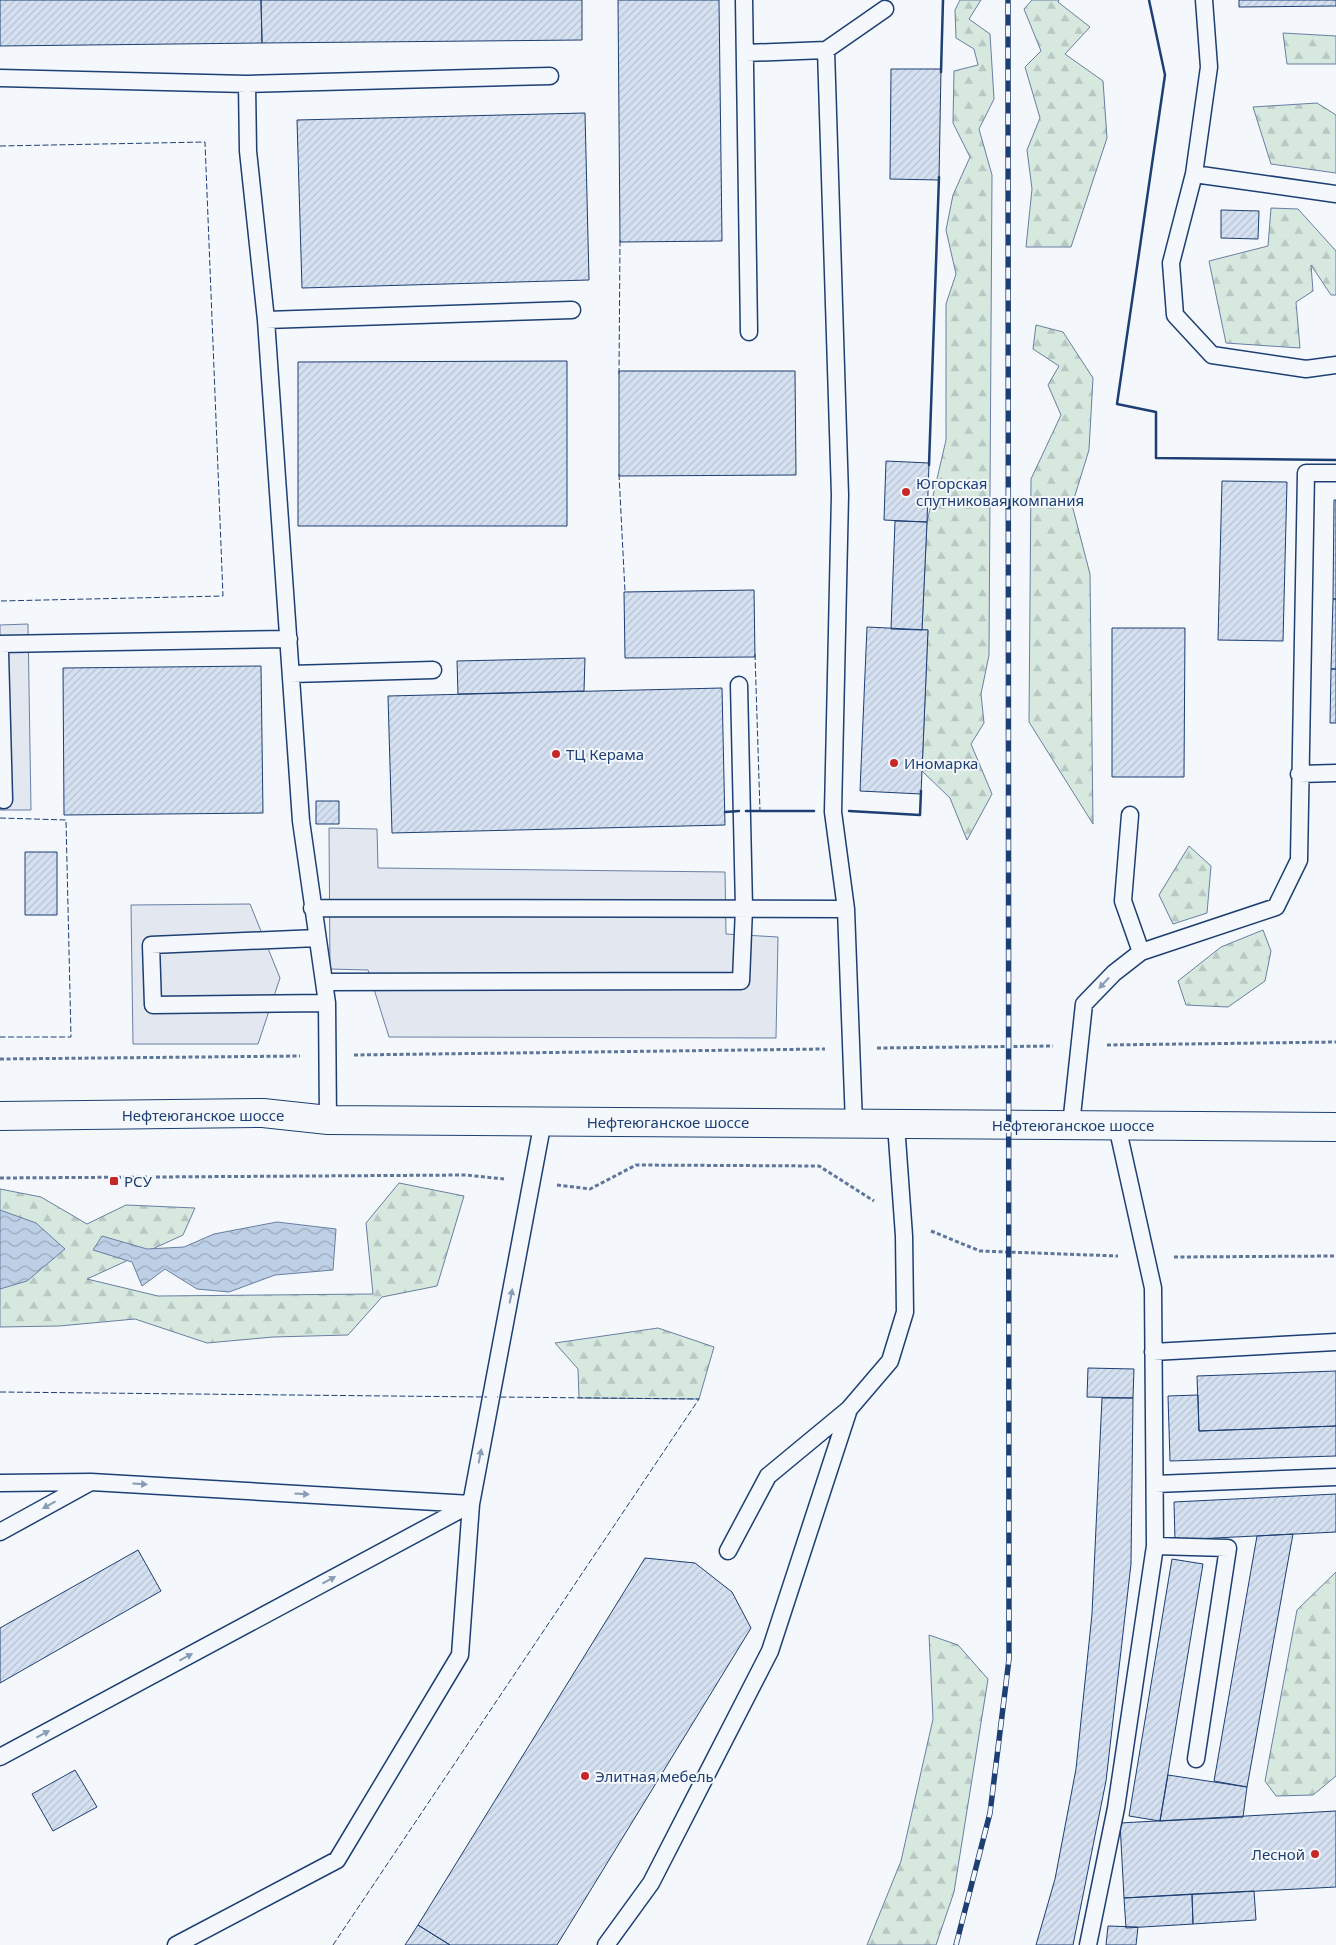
<svg xmlns="http://www.w3.org/2000/svg" width="1336" height="1945" font-family="'Noto Sans',sans-serif">
	<style>
		.forest { fill: url(#forest-firs); stroke: #687fa3 }
		.parking { fill: #e3e8f0; stroke: #687fa3 }
		.water { fill: url(#water-waves); stroke: #687fa3 }
		.building { fill: url(#building-hatch); stroke: #1d3f73 }
		.lines { fill: none; stroke-linecap: round; stroke-linejoin: round }
		.service-casing { stroke: #1d3f73; stroke-width: 19 }
		.primary-casing { stroke: #1d3f73; stroke-width: 30 }
		.path { stroke: #5e769c; stroke-width: 3; stroke-dasharray: 4 2.5; stroke-linecap: butt }
		.service { stroke: #f4f7fb; stroke-width: 16 }
		.primary { stroke: #f4f7fb; stroke-width: 28 }
		.rail-casing { stroke: #1d3f73; stroke-width: 5.5 }
		.rail { stroke: #f4f7fb; stroke-width: 4; stroke-dasharray: 11; stroke-linecap: butt }
		.fence { stroke: #1d3f73; stroke-width: 1; stroke-dasharray: 6 2.5; stroke-linecap: butt }
		.wall { stroke: #1d3f73; stroke-width: 2.5 }
		.oneway { fill: #889bb7 }
		.poi-dot { fill: #c62828; stroke: #f4f7fb; stroke-width: 2 }
		.labels { text-anchor: middle; dominant-baseline: central; stroke-width: 4; stroke-linejoin: round; paint-order: stroke }
		.poi-label { font-size: 15px; fill: #1d3f73; stroke: #f4f7fb; text-anchor: start }
		.street-label { font-size: 15px; fill: #1d3f73; stroke: #f4f7fb }
	</style>
	<defs>
		<pattern id="forest-firs" width="22" height="20" patternUnits="userSpaceOnUse" patternTransform="scale(1.25)"><rect width="22" height="20" fill="#d7e8df"/><path d="M5 1l3.5 6h-7zM16 11l3.5 6h-7z" fill="#b8c8c3"/></pattern>
		<pattern id="water-waves" width="16" height="10" patternUnits="userSpaceOnUse" patternTransform="scale(1.25)"><rect width="16" height="10" fill="#bed0e5"/><path d="M0 5q4-4 8 0t8 0" fill="none" stroke="#9aaabe"/></pattern>
		<pattern id="building-hatch" width="6" height="6" patternUnits="userSpaceOnUse" patternTransform="scale(1.25)"><rect width="6" height="6" fill="#d5e0f0"/><path d="M-1 1l2-2M0 6l6-6M5 7l2-2" fill="none" stroke="#b6c1d1"/></pattern>
	</defs>
	<rect width="100%" height="100%" fill="#f4f7fb"/>
	<path class="forest" d="M960,0H981L969,19L990,34L994,99L979,129L992,175L989,655L981,694L984,723L971,744L992,794L967,840L950,798L922,771L928,630H922L927,522L946,440V304L956,274L946,230L953,195L970,157L953,123L954,71L978,65L974,49L956,38L955,10Z
		M1032,0H1059L1058,2L1090,27L1065,54L1103,81L1107,138L1071,247H1026L1032,189L1027,150L1040,118L1025,67L1041,51L1024,9Z
		M1283,33L1336,36V64H1287Z
		M1317,103L1336,115V173L1271,164L1253,107Z
		M1271,208L1298,209L1336,251V295H1331L1311,265L1313,291L1296,302L1300,348L1226,343L1209,261L1268,246Z
		M1036,325L1063,332L1093,378L1089,450L1072,505L1090,574L1093,824L1029,722L1031,479L1061,415L1048,385L1059,366L1033,349Z
		M1189,846L1211,866L1207,913L1173,924L1159,895Z
		M1263,930L1271,951L1265,981L1228,1007L1186,1005L1178,981L1221,947Z
		M399,1183L464,1196L437,1286L382,1297L348,1335L273,1337L207,1343L135,1319L59,1326L0,1327V1189L41,1197L87,1224L126,1205L195,1208L183,1235L87,1279L158,1296L373,1294L366,1223Z
		M658,1328L714,1347L699,1399L579,1398L578,1369L555,1343Z
		M1336,1572V1776L1313,1795L1276,1796L1265,1781L1297,1610Z
		M929,1635L958,1645L988,1679L954,1892L936,1945H867L901,1861L933,1719Z"/>
	<path class="parking" d="M28,624L31,810H0V625Z
		M329,828L377,829L378,868L725,872L726,934L778,937L776,1038L389,1037L368,970L330,969Z
		M250,904L280,978L258,1044H133L131,905Z"/>
	<path class="water" d="M0,1210L36,1223L65,1249L27,1281L0,1289Z
		M277,1222L336,1229L333,1270L275,1275L229,1292L197,1289L165,1269L142,1286L132,1262L93,1250L102,1236L147,1249L184,1247L214,1234Z"/>
	<path class="building" d="M0,0H261L262,43L0,46Z
		M261,0H582V40L262,43Z
		M618,0H719L722,241L620,242Z
		M1239,0H1336V6L1239,7Z
		M891,69H941L939,180L890,179Z
		M585,113L589,280L302,288L297,120Z
		M1221,210L1259,211L1258,239L1221,238Z
		M567,361V526H298V362Z
		M619,371H795L796,475L619,476Z
		M886,461L929,463L927,522L884,520Z
		M1222,481L1287,482L1283,641L1218,640Z
		M1334,500H1336V599H1333Z
		M895,521L927,522L922,630L891,629Z
		M754,590L755,657L625,658L624,592Z
		M1333,599H1336V669H1331Z
		M867,627L928,630L921,794L860,791Z
		M1112,628H1185L1184,777H1112Z
		M585,658L584,691L458,694L457,661Z
		M261,666L263,813L64,815L63,668Z
		M1331,669H1336V723H1330Z
		M722,688L725,825L392,833L388,696Z
		M316,801H339V824H316Z
		M25,852H57V915H25Z
		M1088,1368L1134,1369L1133,1398L1087,1397Z
		M1336,1371V1426L1199,1431L1197,1376Z
		M1198,1395L1199,1431L1336,1426V1456L1170,1461L1168,1396Z
		M1102,1398H1133L1131,1564L1106,1781L1073,1945H1036L1055,1879L1076,1769L1092,1614Z
		M1336,1494V1532L1175,1540L1174,1502Z
		M1293,1534L1247,1787L1214,1781L1257,1536Z
		M138,1550L161,1591L0,1683V1628Z
		M645,1558L695,1563L732,1592L751,1628L557,1945H450L418,1925Z
		M1172,1559L1203,1564L1160,1821L1129,1816Z
		M75,1770L97,1807L53,1831L32,1794Z
		M1168,1775L1247,1787L1243,1817L1160,1821Z
		M1336,1811V1887L1124,1898L1120,1823Z
		M1254,1891L1256,1920L1193,1924L1192,1894Z
		M1192,1894L1193,1924L1126,1928L1124,1898Z
		M418,1925L450,1945H405Z
		M1108,1926L1138,1927L1136,1945H1106Z"/>
	<g class="lines">
		<defs>
			<path id="service" d="M744,0L749,332
				M1204,0L1209,67L1194,174L1171,263L1175,315L1212,355L1306,369L1336,365
				M826,50L840,495L833,812L846,909L854,1124
				M746,53L826,50L885,9
				M0,78L247,84L550,76
				M247,84L248,151L266,320L301,821L327,1003L328,1120
				M1194,174L1336,194
				M266,320L572,310
				M0,644L289,639
				M0,652L4,800
				M291,674L433,670
				M1299,774L1336,773
				M1130,815L1123,901L1141,952
				M312,908L846,909
				M317,938L151,945L153,1005L327,1003
				M324,982L741,981L744,908L739,685
				M1071,1125L1084,1004L1114,973L1141,952L1276,907L1299,860L1306,473H1336
				M1153,1352L1336,1342
				M0,1483L91,1482L471,1504
				M1155,1484L1336,1477
				M0,1532L89,1483
				M1155,1546L1228,1548L1196,1759
				M728,1551L768,1476L849,1409L890,1361L905,1312L904,1236L896,1124
				M0,1757L471,1504
				M176,1945L337,1860L460,1655L471,1504L543,1121
				M606,1945L651,1883L770,1651L849,1409
				M1088,1945L1116,1808L1155,1546L1153,1288L1117,1126"/>
			<path id="primary" d="M0,1116L263,1113L328,1120L1336,1127"/>
		</defs>
		<use href="#service" class="service-casing"/>
		<use href="#primary" class="primary-casing"/>
		<path class="path" d="M1107,1045L1336,1042
			M877,1048L1053,1046
			M354,1055L825,1049
			M0,1059L300,1056
			M0,1178L466,1175L504,1179
			M557,1185L590,1189L636,1165L819,1166L874,1201
			M931,1231L980,1251L1118,1256
			M1174,1257L1336,1256"/>
		<use href="#service" class="service"/>
		<use href="#primary" class="primary"/>
		<defs>
			<path id="rail" d="M956,1945L990,1813L1009,1659L1008,0"/>
		</defs>
		<use href="#rail" class="rail-casing"/>
		<use href="#rail" class="rail"/>
		<path class="fence" d="M0,146L205,142L223,596L0,601
			M619,374L620,239
			M619,474L625,592
			M755,654L760,811
			M0,818L66,820L71,1037H0
			M0,1392L487,1397
			M333,1945L699,1399L497,1397"/>
		<path class="wall" d="M1149,0L1165,75L1117,404L1156,412V458L1336,460
			M941,72L943,0
			M929,465L939,177
			M746,811H814
			M849,811L920,815L921,791
			M725,812L739,811"/>
	</g>
	<defs><path id="oneway-solid" d="M-6-.8H1V-3.2L6.5 0L1 3.2V.8H-6Z" transform="scale(1.25)"/></defs>
	<g class="oneway">
		<use href="#oneway-solid" transform="translate(1104 983) rotate(133)"/>
		<use href="#oneway-solid" transform="translate(511 1296) rotate(-79)"/>
		<use href="#oneway-solid" transform="translate(480 1456) rotate(-79)"/>
		<use href="#oneway-solid" transform="translate(140 1484) rotate(3)"/>
		<use href="#oneway-solid" transform="translate(302 1494) rotate(3)"/>
		<use href="#oneway-solid" transform="translate(49 1505) rotate(151)"/>
		<use href="#oneway-solid" transform="translate(329 1580) rotate(-28)"/>
		<use href="#oneway-solid" transform="translate(186 1657) rotate(-28)"/>
		<use href="#oneway-solid" transform="translate(43 1734) rotate(-28)"/>
	</g>
	<g class="poi-dot">
		<circle cx="906" cy="492" r="5"/>
		<circle cx="556" cy="754" r="5"/>
		<circle cx="894" cy="763" r="5"/>
		<rect x="109" y="1176" width="10" height="10" rx="2.5"/>
		<circle cx="585" cy="1776" r="5"/>
		<circle cx="1315" cy="1854" r="5"/>
	</g>
	<g class="labels">
		<g class="poi-label">
			<text x="916" y="483">Югорская<tspan x="916" dy="17">спутниковая компания</tspan></text>
			<text x="566" y="754">ТЦ Керама</text>
			<text x="904" y="763">Иномарка</text>
			<text x="124" y="1181">РСУ</text>
			<text x="595" y="1776">Элитная мебель</text>
			<text x="1305" y="1854" text-anchor="end">Лесной</text>
		</g>
		<g class="street-label">
			<text x="203" y="1115">Нефтеюганское шоссе</text>
			<text x="668" y="1122">Нефтеюганское шоссе</text>
			<text x="1073" y="1125">Нефтеюганское шоссе</text>
		</g>
	</g>
</svg>
